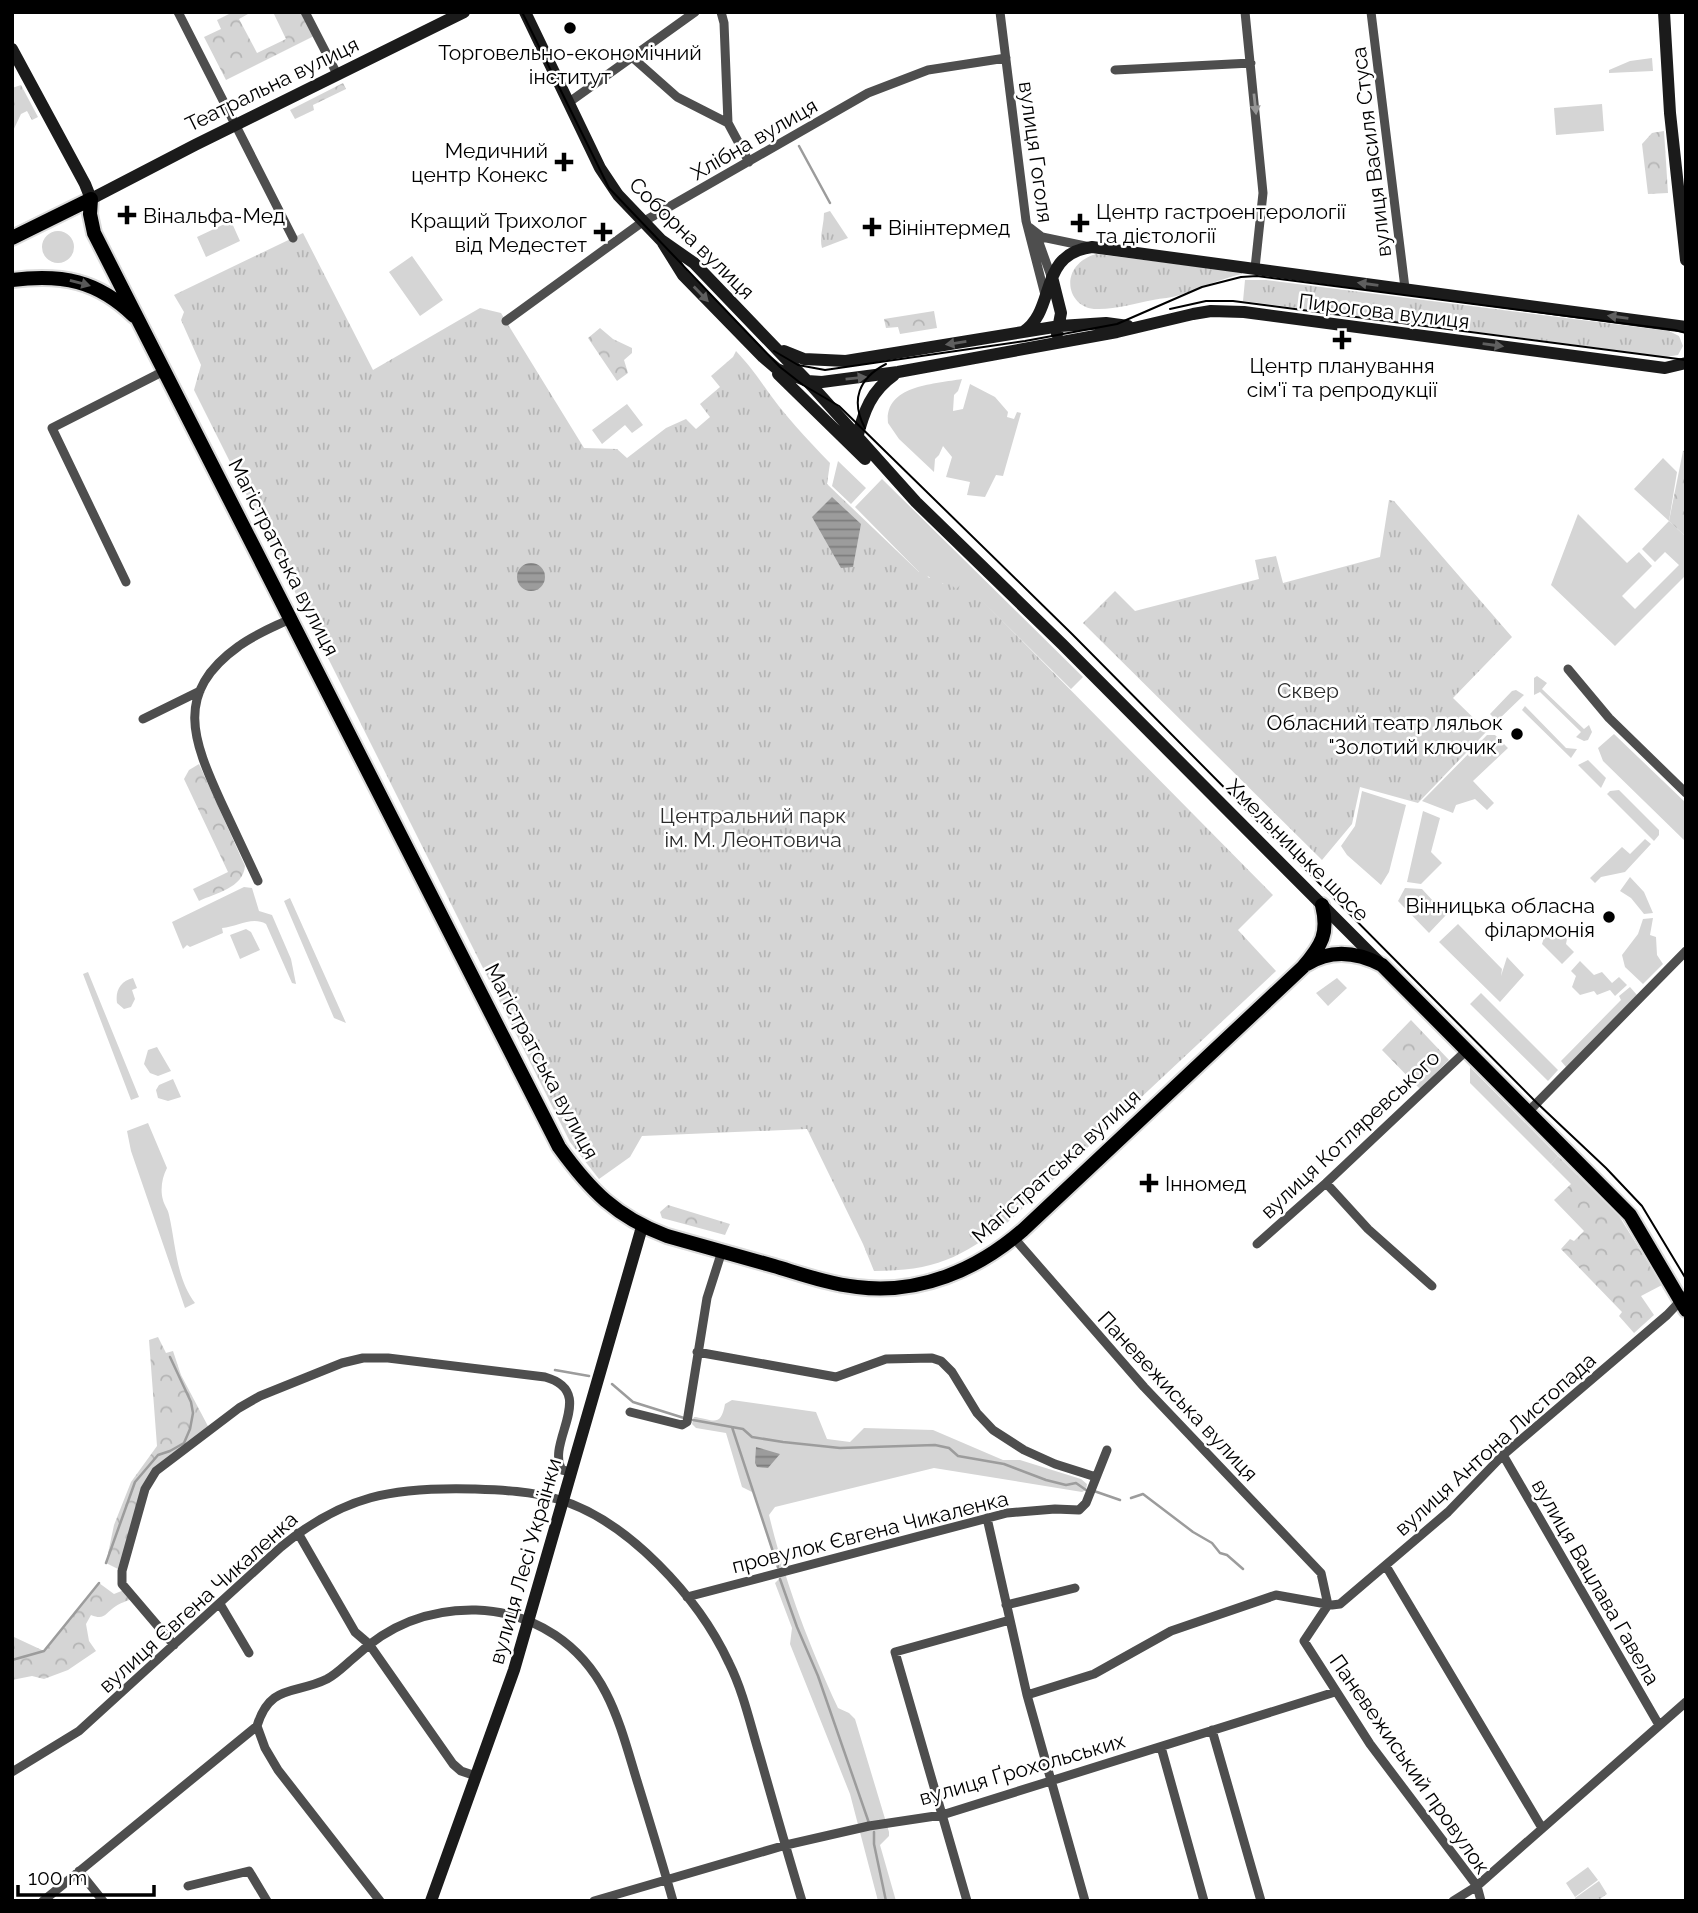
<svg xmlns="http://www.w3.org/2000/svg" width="1698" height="1913" font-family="Raleway,sans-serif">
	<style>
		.grass { fill: #d5d5d5 }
		.forest { fill: url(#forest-crowns) }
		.park { fill: url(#park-tufts) }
		.water { fill: url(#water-rules) }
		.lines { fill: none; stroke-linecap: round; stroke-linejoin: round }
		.stream { stroke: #9c9c9c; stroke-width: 2.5 }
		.primary-casing { stroke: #dbdbdb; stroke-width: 18 }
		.street { stroke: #4e4e4e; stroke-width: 9 }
		.secondary { stroke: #1b1b1b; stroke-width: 12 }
		.primary { stroke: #000; stroke-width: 14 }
		.tram { stroke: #000; stroke-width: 2 }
		.oneway { fill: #959595 }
		.oneway2 { fill: #595959 }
		.oneway3 { fill: #5f5f5f }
		.poi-dot { fill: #000; stroke: #fff; stroke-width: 2.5 }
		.labels { text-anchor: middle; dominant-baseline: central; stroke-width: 5; stroke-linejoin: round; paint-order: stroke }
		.poi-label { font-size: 21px; fill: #000; stroke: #fff; text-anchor: end }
		.street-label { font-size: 21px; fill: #000; stroke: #fff }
		.park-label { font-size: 21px; fill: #2c2c2c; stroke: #fff }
	</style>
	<defs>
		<pattern id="forest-crowns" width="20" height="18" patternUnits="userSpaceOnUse" patternTransform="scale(1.75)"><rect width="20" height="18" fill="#d5d5d5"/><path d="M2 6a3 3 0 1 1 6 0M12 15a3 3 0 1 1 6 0" fill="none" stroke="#b5b5b5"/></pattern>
		<pattern id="park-tufts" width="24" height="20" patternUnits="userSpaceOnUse" patternTransform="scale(1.75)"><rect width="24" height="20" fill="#d5d5d5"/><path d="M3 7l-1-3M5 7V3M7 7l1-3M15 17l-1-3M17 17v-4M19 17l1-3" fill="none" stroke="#b5b5b5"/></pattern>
		<pattern id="water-rules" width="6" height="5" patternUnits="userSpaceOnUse" patternTransform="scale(1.75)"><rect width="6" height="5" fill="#9c9c9c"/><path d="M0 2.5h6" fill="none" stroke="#7d7d7d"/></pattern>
	</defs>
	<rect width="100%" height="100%" fill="#fff"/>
	<path class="grass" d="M1652,58L1653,71L1609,73V70L1630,61Z
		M1602,104L1604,131L1556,135L1554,108Z
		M231,221L240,241L206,257L197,237Z
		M42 247a16 16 0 1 1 32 0a16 16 0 1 1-32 0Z
		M412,256L443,300L420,316L389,272Z
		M962,379L958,391L954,395L953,411L963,409L970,384L995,397L1008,412L1007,417L1014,419L1017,412L1021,413L1003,476L996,475L985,497L967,495L970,482L946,477L952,457L943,446L939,455L935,459L934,472L899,439L888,423C884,385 935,384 962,379Z
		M627,404L643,425L632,433L625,425L602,444L592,430Z
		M1663,458L1677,472L1669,521L1686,537V575L1615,646L1551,585L1578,514L1627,563L1639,552L1652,566L1622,596L1635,609L1679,565L1665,552L1655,562L1642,549L1669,521L1634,489Z
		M838,461L866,488L851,504L832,486Z
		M882,479L1083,677L1071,689L964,583L956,590L919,572L855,507Z
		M1537,676L1547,683L1542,689L1584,729L1589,725L1592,732L1588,740L1584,741L1576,737L1581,732L1540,692L1534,695V678Z
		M1516,690L1524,695L1497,721L1490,714L1512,691Z
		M1525,706L1566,748L1577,749L1571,758L1522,710Z
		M1614,734L1686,803V842L1603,761L1598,748Z
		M1487,735H1495L1508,748L1473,781L1494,803L1487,810L1475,799L1456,805L1453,813L1422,801Z
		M1588,760L1606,778L1601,788L1578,765Z
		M1619,790L1659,830V835L1654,841L1607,794L1610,791Z
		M1362,791L1406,805L1389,872L1381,885L1347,855L1341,846L1355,826Z
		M1423,811L1440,818L1431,852L1442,863L1421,884L1407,882Z
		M1645,839L1651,844L1625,872L1601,877L1595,883L1590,878L1622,847L1630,854Z
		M1630,877L1644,892L1653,913L1644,914L1631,898L1620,891Z
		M244,887L252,888L259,911L272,915L291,959L296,984L292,983L266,924C252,916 237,927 222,928L223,933L190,947L187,945L183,949L172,922Z
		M1405,888L1422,889L1446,915L1429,933L1398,901Z
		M290,898L346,1023L334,1018L284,901Z
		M1653,918L1650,935L1656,937L1657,955L1663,964L1643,984L1625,967L1622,955L1638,934L1643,919Z
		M1458,924L1502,969L1501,976L1507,957L1524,975L1500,1002L1439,942Z
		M1551,924L1567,939L1566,944L1574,952L1562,964L1542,944L1547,928Z
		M246,929L251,932L260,950L240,959L230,935Z
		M1580,961L1594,975L1602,972L1612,983L1619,977L1627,985L1615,996L1610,990L1597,995L1594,991L1580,995L1572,987L1576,976L1571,971Z
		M88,972L139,1097L131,1100L83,974Z
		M133,978L137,988L132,990L135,999L131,1007L124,1009L117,1003C115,990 121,981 133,978Z
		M1337,978L1347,988L1328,1006L1316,993Z
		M1630,987L1637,995L1566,1067L1561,1061L1621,1000L1619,996Z
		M1481,993L1558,1070L1548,1081L1470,1004Z
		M157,1047L171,1071L158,1076L150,1073L144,1064L148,1050Z
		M1470,1067L1558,1156L1551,1164L1470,1083Z
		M173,1079L181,1097L168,1101L158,1098L156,1090L159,1085Z
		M148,1123L167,1168C162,1177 160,1190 163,1200C164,1205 168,1209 169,1215C176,1245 176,1278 195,1303L185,1308L131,1151L127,1131Z
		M732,1400L816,1412L827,1439L850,1442L864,1428L933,1430L1003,1460H1020L1081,1479L1087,1484L1086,1490L1082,1492L934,1468L775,1507L769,1515C786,1585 808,1643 838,1708L849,1713L855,1719L889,1832V1836L880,1845L896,1901H878L850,1794L790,1644L792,1628L775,1583L780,1578L754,1493L742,1487L726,1433L696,1428L692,1424L694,1417H696C715,1421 721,1426 725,1404Z
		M1588,1867L1598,1880L1575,1897L1566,1883Z"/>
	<path class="forest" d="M233,12H248V14L239,19L257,53L286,39L273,12H302L314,36L226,80L204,37L221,29L217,20Z
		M343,83L346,89L313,105L314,110L295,119L290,110Z
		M21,85L38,117L32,120L27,111L21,114L12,133V88Z
		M1664,131L1668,193L1648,194L1642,144L1652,133Z
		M934,311L937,328L900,334L898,327L886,328L884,319Z
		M600,328L613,339L632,348V353L624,360L628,373L617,381L588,338Z
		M1686,450V537L1669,521L1683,451Z
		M199,764L245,866C243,888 216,893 199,901L193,889L228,872L184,779L189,770Z
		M1411,1020L1449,1060L1420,1089L1382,1050Z
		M1558,1156L1619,1216L1662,1285L1641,1296L1654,1315L1634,1333L1619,1316L1622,1312L1561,1249L1570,1239L1574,1241L1584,1231L1554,1200L1571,1184L1551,1164Z
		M668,1205L730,1224L725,1235L662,1218L660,1212Z
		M158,1337L166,1353L173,1351L181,1375L210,1430L156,1471L145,1489L122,1571L106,1563L114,1525L131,1482L157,1446L149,1340Z
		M99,1583L114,1594L124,1590L132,1599C127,1601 120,1603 116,1606C105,1613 105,1621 91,1615L86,1624L89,1641L96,1651L68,1670L44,1679L32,1676L12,1680V1639L14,1637L44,1651Z"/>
	<path class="park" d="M830,211L848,238L822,248C819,237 824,225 824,213Z
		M303,233L373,370L480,308L501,313L584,448L617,449L627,458L666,428L686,419L696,429L710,417L700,404L720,387L711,376L733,357L736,351C749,365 754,372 764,386C783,414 807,439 830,463L827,484L919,572L922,569L929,578L934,574L943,584L947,581L956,589L964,582L1273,895L1238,930L1276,971L1008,1222C961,1258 934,1271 874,1271L863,1244L807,1129L642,1136L630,1157L599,1179L570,1142L194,390L201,365L181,320L184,312L174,295Z
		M1096,254L1242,272V274C1220,279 1201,288 1180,295C1171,298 1162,298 1153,300C1136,303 1117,309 1099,309C1067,311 1056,266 1096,254Z
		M1245,280H1266L1669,331L1679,336L1683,346L1678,355L1666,357L1243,301Z
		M1389,500L1394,501L1512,637L1453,698L1487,731L1418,803L1360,787L1352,824L1322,860L1083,623L1115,591L1135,611L1259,579L1255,560L1276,556L1283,583L1380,557Z
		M1599,1881L1607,1894L1597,1901H1576L1575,1898Z"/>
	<path class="water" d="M832,497L861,524L853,567L841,568L812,517Z
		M517 577a14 14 0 1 1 28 0a14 14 0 1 1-28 0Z
		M756,1447L780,1454L768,1468L757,1467L755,1463Z"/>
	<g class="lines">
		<path class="stream" d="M799,146L830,203
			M555,1370L589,1376
			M612,1384L633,1402L684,1418
			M693,1420L743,1429L752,1437L783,1442L840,1448L935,1445L949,1448L958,1456L1004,1464L1046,1480L1066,1485L1076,1483L1086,1490
			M732,1427L778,1567
			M1094,1491L1120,1500
			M1131,1498L1143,1494L1193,1532L1212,1543L1220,1553L1227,1555L1243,1569
			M106,1563L135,1482L158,1455L170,1451L184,1443L190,1429L193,1413L191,1402L170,1357
			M780,1579L797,1627L818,1676L869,1823
			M12,1660L44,1651L99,1583
			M874,1832V1844L886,1901"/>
		<defs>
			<path id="primary" d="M12,238L91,199L90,214L94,233L559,1147C590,1190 616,1217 667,1236C702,1246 738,1256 774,1266C801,1274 829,1284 857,1287C919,1295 977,1270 1023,1230L1303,967C1322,945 1329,933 1322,905
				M12,280C62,274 97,280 134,316
				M1307,964C1331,949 1357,952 1382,965L1630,1215L1686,1310"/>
		</defs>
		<use href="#primary" class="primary-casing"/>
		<path class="street" d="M178,12L293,238
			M305,12L337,74
			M721,12L724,23L728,123
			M1000,12L1026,221L1045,295
			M1245,12L1263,193L1255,268
			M1371,12L1405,288
			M633,58L677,97L728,123L749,162
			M1115,70L1251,63
			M568,103L695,12
			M1029,227L1042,237L1090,247
			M1036,234L1051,276
			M506,321L641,223L868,93L928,70L1006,58
			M126,582L52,428L166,370
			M1568,669L1609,718L1686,793
			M143,719L200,691
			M258,881C246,855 233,828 221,802C193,740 173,693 239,646C255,634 274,627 292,618
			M1528,1112L1686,951
			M1326,1183L1368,1229L1432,1286
			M1014,1238L1144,1387L1321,1573L1328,1605L1304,1641L1370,1744L1477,1886L1481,1901
			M1257,1244L1326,1183L1467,1050
			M697,1352L836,1377L886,1359L932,1358L941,1361L952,1372L977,1413L993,1430L1024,1450L1055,1464L1096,1477
			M630,1412L682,1425L687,1422L707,1298L722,1251
			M1503,1455L1659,1725
			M987,1518L1027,1695L1085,1901
			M298,1533L355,1632L369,1644L453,1764L461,1771L476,1776
			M1386,1566L1542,1828
			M687,1597L1007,1513L1055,1509L1079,1510L1086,1503L1107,1450
			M220,1604L249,1653
			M1006,1605L1075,1588
			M174,1645L122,1584V1571L145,1489L156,1471L239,1408L260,1396L342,1363L363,1358H388L545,1377C599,1392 545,1442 562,1470L571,1472
			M1027,1695L1094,1674L1171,1631L1276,1595L1332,1605L1340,1604L1448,1512L1503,1455L1667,1315L1686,1295
			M257,1726L265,1748L278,1770L380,1901
			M1212,1730L1261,1901
			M1161,1747L1204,1901
			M12,1772L79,1731L281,1547C344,1495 393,1487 473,1489C500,1490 532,1491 557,1499C627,1519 699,1598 729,1663C743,1691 750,1723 759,1753C773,1802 787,1852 802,1901
			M79,1871L103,1901
			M188,1886L249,1871L267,1901
			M43,1901L257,1726C270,1683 295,1695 327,1679C338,1673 346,1664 356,1656C390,1624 429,1609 476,1610C506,1611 531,1619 555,1635C609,1671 620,1726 638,1784C650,1823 662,1862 673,1901
			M594,1901L786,1845L869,1826L942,1815L1335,1692
			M967,1901L895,1652L1010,1620
			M1453,1901L1477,1886L1686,1702"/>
		<path class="secondary" d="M525,12L600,168L618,195L661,240L694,263L812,386L916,502L1062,644L1379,962
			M1664,12L1670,113L1686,260
			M12,49L85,184L91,199L195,145L464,12
			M663,243L683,275L763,357L777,369L807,381L822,382L898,372L1117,332L1193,314L1211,311L1244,312L1665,368L1686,363
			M1052,277L1061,313L1057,334
			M1023,332C1057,310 1037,254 1092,247L1686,327
			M784,351L804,359L846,361L1060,326L1106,323L1128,326
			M778,374L865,459
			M857,438C864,411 871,391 894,375
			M431,1901L514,1670L642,1227"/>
		<use href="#primary" class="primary"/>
		<path class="tram" d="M522,12L609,188L780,367L803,385L839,406L1072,634L1537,1103L1606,1168L1642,1206L1686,1279
			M1170,309L1206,301H1233L1686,360
			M774,351L798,365L825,370L1025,341L1117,324L1202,287L1241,277L1257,276L1675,330L1686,333
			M865,428C850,400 859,378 886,364"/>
	</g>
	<defs><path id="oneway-solid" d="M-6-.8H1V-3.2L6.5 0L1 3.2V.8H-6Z" transform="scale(1.75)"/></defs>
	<use class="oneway" href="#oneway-solid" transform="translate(1255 104) rotate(84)"/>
	<use class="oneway2" href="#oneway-solid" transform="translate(80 283) rotate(15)"/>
	<g class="oneway3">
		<use href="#oneway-solid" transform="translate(1368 284) rotate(-172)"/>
		<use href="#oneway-solid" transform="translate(701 294) rotate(46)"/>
		<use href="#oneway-solid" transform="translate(1618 317) rotate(-172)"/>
		<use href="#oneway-solid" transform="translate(956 343) rotate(171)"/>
		<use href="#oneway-solid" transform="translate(1493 345) rotate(8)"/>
		<use href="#oneway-solid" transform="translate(856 378) rotate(-6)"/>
	</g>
	<g class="poi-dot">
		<circle cx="570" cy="28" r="7"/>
		<path d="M560.5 151.5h7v7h7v7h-7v7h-7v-7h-7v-7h7z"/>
		<path d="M123.5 204.5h7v7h7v7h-7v7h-7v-7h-7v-7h7z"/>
		<path d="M1076.5 212.5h7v7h7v7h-7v7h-7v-7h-7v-7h7z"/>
		<path d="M868.5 216.5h7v7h7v7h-7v7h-7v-7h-7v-7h7z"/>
		<path d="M599.5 221.5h7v7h7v7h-7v7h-7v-7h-7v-7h7z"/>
		<path d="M1338.5 329.5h7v7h7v7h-7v7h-7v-7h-7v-7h7z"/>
		<circle cx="1517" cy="734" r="7"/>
		<circle cx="1609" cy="917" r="7"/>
		<path d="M1145.5 1172.5h7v7h7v7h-7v7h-7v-7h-7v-7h7z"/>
	</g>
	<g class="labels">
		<g class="poi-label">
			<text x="570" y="52" text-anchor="middle">Торговельно-економічний<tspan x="570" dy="24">інститут</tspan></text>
			<text x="548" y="150">Медичний<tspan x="548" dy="24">центр Конекс</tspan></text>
			<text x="1096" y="211" text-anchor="start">Центр гастроентерології<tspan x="1096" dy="24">та дієтології</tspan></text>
			<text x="143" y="215" text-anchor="start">Вінальфа-Мед</text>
			<text x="587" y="220">Кращий Трихолог<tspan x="587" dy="24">від Медестет</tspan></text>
			<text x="888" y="227" text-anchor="start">Вінінтермед</text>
			<text x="1342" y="365" text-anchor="middle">Центр планування<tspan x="1342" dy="24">сім'ї та репродукції</tspan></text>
			<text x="1503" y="722">Обласний театр ляльок<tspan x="1503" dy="24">"Золотий ключик"</tspan></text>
			<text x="1595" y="905">Вінницька обласна<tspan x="1595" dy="24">філармонія</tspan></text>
			<text x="1165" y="1183" text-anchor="start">Інномед</text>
		</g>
		<g class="street-label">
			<text transform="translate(272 84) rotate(-26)">Театральна вулиця</text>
			<text transform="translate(754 139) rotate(-30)">Хлібна вулиця</text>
			<text transform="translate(1036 152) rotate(82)">вулиця Гоголя</text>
			<text transform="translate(1371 152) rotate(-97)">вулиця Василя Стуса</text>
			<text transform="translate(692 238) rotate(44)">Соборна вулиця</text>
			<text transform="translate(1384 311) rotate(7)">Пирогова вулиця</text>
			<text transform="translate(284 557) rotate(63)">Магістратська вулиця</text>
			<text transform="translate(1298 850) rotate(45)">Хмельницьке шосе</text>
			<text transform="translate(542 1061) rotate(62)">Магістратська вулиця</text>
			<text transform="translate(1350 1134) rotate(-43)">вулиця Котляревського</text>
			<text transform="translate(1056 1166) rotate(-42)">Магістратська вулиця</text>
			<text transform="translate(1178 1396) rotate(47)">Паневежиська вулиця</text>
			<text transform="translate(1495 1444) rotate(-42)">вулиця Антона Листопада</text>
			<text transform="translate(870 1532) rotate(-14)">провулок Євгена Чикаленка</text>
			<text transform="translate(525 1561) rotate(-74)">вулиця Лесі Українки</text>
			<text transform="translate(1596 1582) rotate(60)">вулиця Вацлава Гавела</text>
			<text transform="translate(198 1602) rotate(-42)">вулиця Євгена Чикаленка</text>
			<text transform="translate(1410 1764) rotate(55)">Паневежиський провулок</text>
			<text transform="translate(1022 1769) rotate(-16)">вулиця Ґрохольських</text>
		</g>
		<g class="park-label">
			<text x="1308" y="690">Сквер</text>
			<text x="753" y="815">Центральний парк<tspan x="753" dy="24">ім. М. Леонтовича</tspan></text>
		</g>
	</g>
	<rect width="1698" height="1913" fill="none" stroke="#000000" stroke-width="28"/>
	<path d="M18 1885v10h136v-10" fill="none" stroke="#000000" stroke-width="3.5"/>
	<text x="28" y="1885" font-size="21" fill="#000000" stroke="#ffffff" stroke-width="5" paint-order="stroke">100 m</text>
</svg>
